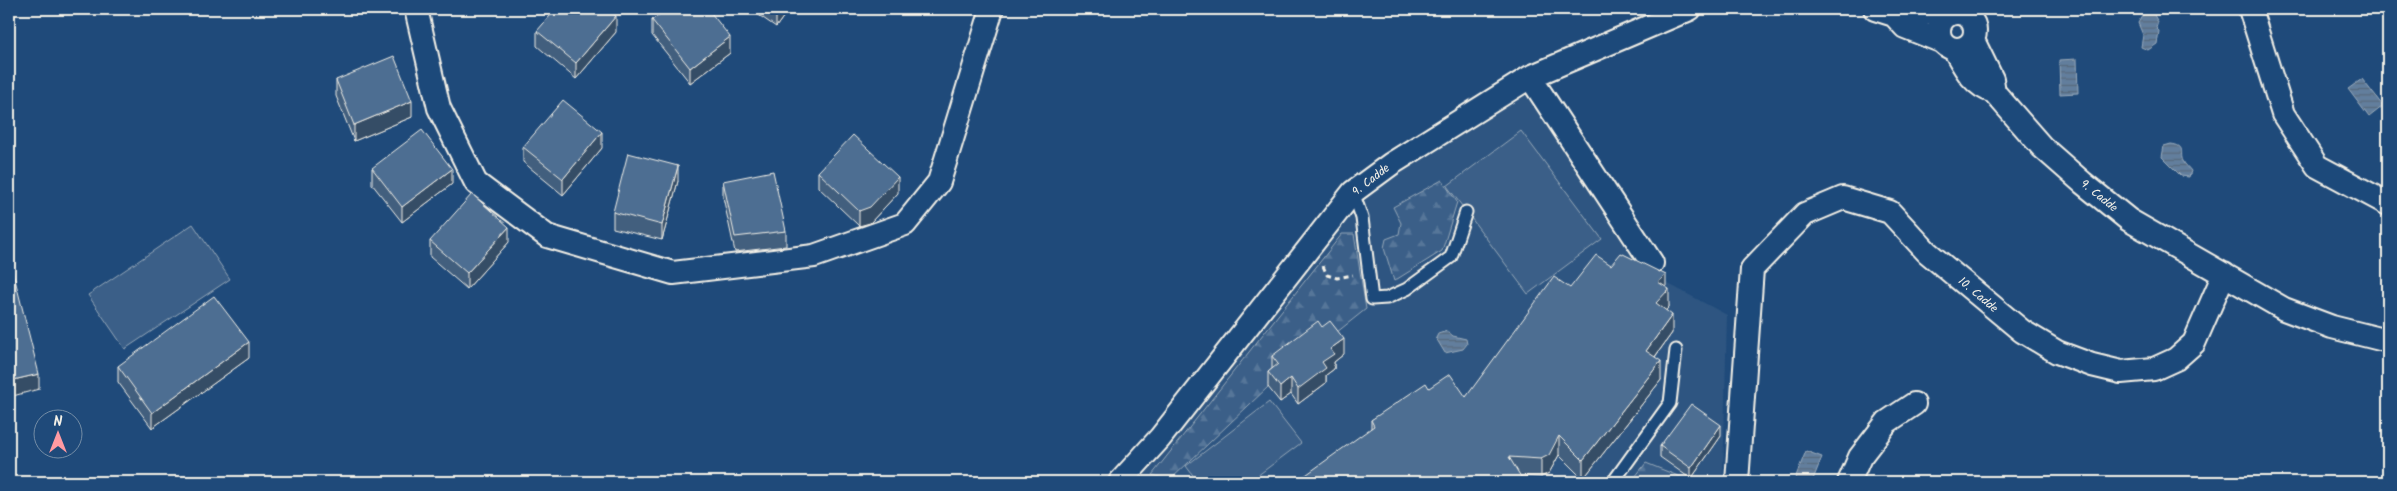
<svg xmlns="http://www.w3.org/2000/svg" width="2397" height="491" font-family="Kalam,sans-serif">
	<style>
		.built { fill: #2d5581 }
		.forest { fill: url(#forest-firs); stroke: #97a8b8 }
		.garden { fill: #3a5f88; stroke: #97a8b8 }
		.water { fill: url(#water-rules); stroke: #9cacbb }
		.lines { fill: none; stroke-linecap: round; stroke-linejoin: round }
		.service-casing { stroke: #f4f1e8; stroke-width: 15 }
		.minor-casing { stroke: #f4f1e8; stroke-width: 26 }
		.path { stroke: #f4f1e8; stroke-width: 3; stroke-dasharray: 5 4; stroke-linecap: butt }
		.service { stroke: #1f4a7a; stroke-width: 11 }
		.minor { stroke: #1f4a7a; stroke-width: 22 }
		.wall { fill: #425f7e; stroke: #f4f1e8 }
		.shaded-wall { fill: #364d66; stroke: #f4f1e8 }
		.building { fill: #4d6e92; stroke: #f4f1e8 }
		.labels { text-anchor: middle; dominant-baseline: central; stroke-width: 4; stroke-linejoin: round; paint-order: stroke }
		.street-label { font-size: 12px; fill: #f4f1e8; stroke: #1f4a7a }
	</style>
	<defs>
		<pattern id="forest-firs" width="22" height="20" patternUnits="userSpaceOnUse" patternTransform="scale(1.25)"><rect width="22" height="20" fill="#3a5f88"/><path d="M5 1l3.5 6h-7zM16 11l3.5 6h-7z" fill="#577699"/></pattern>
		<pattern id="water-rules" width="6" height="5" patternUnits="userSpaceOnUse" patternTransform="scale(1.25)"><rect width="6" height="5" fill="#627e9d"/><path d="M0 2.5h6" fill="none" stroke="#58687a"/></pattern>
	</defs>
	<rect width="100%" height="100%" fill="#1f4a7a"/>
	<filter id="ink" filterUnits="userSpaceOnUse"><feTurbulence type="fractalNoise" baseFrequency=".02" numOctaves="2"/><feDisplacementMap in="SourceGraphic" scale="10" xChannelSelector="R" yChannelSelector="G"/><feConvolveMatrix kernelMatrix="1 2 1 2 8 2 1 2 1" color-interpolation-filters="sRGB"/></filter>
	<g filter="url(#ink)">
		<path class="built" d="M1525,93L1644,271L1727,315L1723,482H1133L1358,198Z"/>
		<path class="forest" d="M1442,180L1457,202L1442,251L1394,281L1384,248L1386,239L1399,234L1401,223L1393,207Z
			M1342,234H1354L1366,309L1268,387L1170,480L1152,475Z
			M1646,463L1693,482H1631Z"/>
		<path class="garden" d="M1521,131L1602,239L1528,294L1447,186Z
			M193,224L230,279L125,349L88,295Z
			M1269,402L1301,443L1249,482H1198L1186,466Z"/>
		<path class="water" d="M2146,9H2155L2154,15L2158,22L2156,28L2159,31L2157,44L2148,50L2141,47L2143,35L2138,23Z
			M2077,59L2078,93L2060,94L2059,60Z
			M2362,79L2383,106L2369,117L2348,89Z
			M2171,144C2187,146 2179,153 2183,161C2185,165 2189,168 2191,171L2189,177L2181,176L2162,157L2164,146Z
			M1447,331L1453,336L1466,339L1467,344L1463,349L1445,353L1436,338L1438,334Z
			M1806,451L1822,457L1812,482H1796L1794,481Z"/>
		<g class="lines">
			<defs>
				<path id="service" d="M1353,192L1362,218L1372,299L1387,298L1407,289L1451,257L1466,212
					M1613,482L1670,403L1676,350"/>
				<path id="minor" d="M416,9L439,108L476,183L547,236L673,273L814,256L905,224L939,182L992,9
					M1875,9L1894,15L1905,27L1943,42
					M2250,9L2283,114L2317,166L2388,204
					M1939 31a18 18 0 1 1 36 0a18 18 0 1 1-36 0Z
					M1894,15L1910,10L1946,16
					M1973,40L1992,79L1994,92
					M1954,49C1964,67 1973,86 1994,92
					M1530,77L1652,263
					M1994,92L2042,147L2083,183L2129,220L2284,309L2332,327L2388,341
					M1120,482L1160,438L1353,192L1391,164L1530,77L1690,9
					M1737,482L1752,269L1805,214L1843,198L1890,212L1927,252L2022,331L2057,352L2092,365L2121,372L2154,369L2176,359L2194,343L2224,274
					M1849,482L1860,457L1887,422L1914,404"/>
			</defs>
			<use href="#service" class="service-casing"/>
			<use href="#minor" class="minor-casing"/>
			<path class="path" d="M1323,266L1327,275L1337,278L1353,275"/>
			<use href="#service" class="service"/>
			<use href="#minor" class="minor"/>
		</g>
		<path class="wall" d="M750,9H789L776,27Z
			M652,20L730,53L690,83L652,35Z
			M537,31L616,32L576,79L537,46Z
			M336,80L412,117L354,141L336,96Z
			M523,147L602,148L563,195L523,162Z
			M372,168L452,184L402,222L372,184Z
			M818,172L898,193L870,223L859,226L818,187Z
			M678,181L662,240L613,228V212Z
			M723,181L786,231V246L735,252L723,197Z
			M430,241L509,242L467,289L430,257Z
			M1611,265L1666,287L1669,307L1666,310L1672,333L1655,357L1661,380L1583,479L1559,455L1549,473L1541,477L1521,476L1371,428V420L1429,388L1466,397L1570,288Z
			M1344,354L1334,362V369L1326,375V383L1298,404L1291,394L1280,402L1268,387V372L1272,369V356Z
			M249,358L152,428L118,382V366Z
			M1721,436L1691,479L1660,457V446Z"/>
		<path class="shaded-wall" d="M778,9H789L776,27V12Z
			M616,16V32L576,79V63Z
			M13,28V44L9,48V33Z
			M730,37V53L690,83V68Z
			M412,101V117L354,141V125Z
			M602,132V148L563,195V179Z
			M678,166V181L662,240V225Z
			M452,169V184L402,222V207Z
			M898,177V193L870,223L859,226V211Z
			M509,227V242L467,289V273Z
			M1666,275V293L1669,289V307L1656,321V303L1658,282Z
			M1672,315V333L1646,369V351Z
			M1344,339V354L1334,362V369L1326,375V383L1298,404V389L1322,362L1330,349Z
			M249,342V358L152,428V413Z
			M1661,361V380L1583,479V460Z
			M39,374V389L9,397V381Z
			M1291,378V394L1280,402V387Z
			M1721,425V436L1691,479V468Z
			M1559,436V455L1549,473L1541,477V459Z"/>
		<path class="building" d="M556,9H607L616,16L576,63L537,31Z
			M667,9H708L730,37L690,68L652,20Z
			M771,9H778L776,12Z
			M9,24L13,28L9,33Z
			M394,56L412,101L354,125L336,80Z
			M563,100L602,132L563,179L523,147Z
			M422,130L452,169L402,207L372,168Z
			M853,135L898,177L870,207L859,211L818,172Z
			M628,153L678,166L662,225L613,212Z
			M773,171L786,231L735,237L723,181Z
			M472,194L509,227L467,273L430,241Z
			M1621,253L1666,275L1658,282L1669,289L1656,303L1672,315L1646,351L1661,361L1583,460L1559,436L1549,455L1541,459L1509,457L1524,482H1296L1374,426L1371,420L1426,383L1429,388L1450,374L1466,397L1554,277L1570,288L1596,255L1611,265Z
			M9,256L39,374L9,381Z
			M214,296L249,342L152,413L118,366Z
			M1318,321L1322,327L1330,321L1344,339L1330,349L1334,354L1322,362L1326,368L1298,389L1291,378L1280,387L1268,372L1278,364L1272,356Z
			M1691,404L1721,425L1691,468L1660,446Z"/>
	</g>
	<g class="labels">
		<g class="street-label">
			<text transform="translate(1371 180) rotate(-38)">9. Cadde</text>
			<text transform="translate(2099 196) rotate(39)">9. Cadde</text>
			<text transform="translate(1978 295) rotate(40)">10. Cadde</text>
		</g>
	</g>
	<rect width="2397" height="491" fill="none" stroke="#1f4a7a" stroke-width="30"/>
	<rect x="15" y="15" width="2367" height="461" fill="none" stroke="#f4f1e8" stroke-width="2" filter="url(#ink)"/>
	<g transform="translate(58 434)"><circle r="24" fill="#1f4a7a" stroke="#748da6"/>
	<path d="M0-4L9 19L0 12L-9 19Z" fill="#ff9aa2"/>
	<text y="-8" font-size="14" font-weight="bold" text-anchor="middle" fill="#f4f1e8">N</text>
	</g>
</svg>
